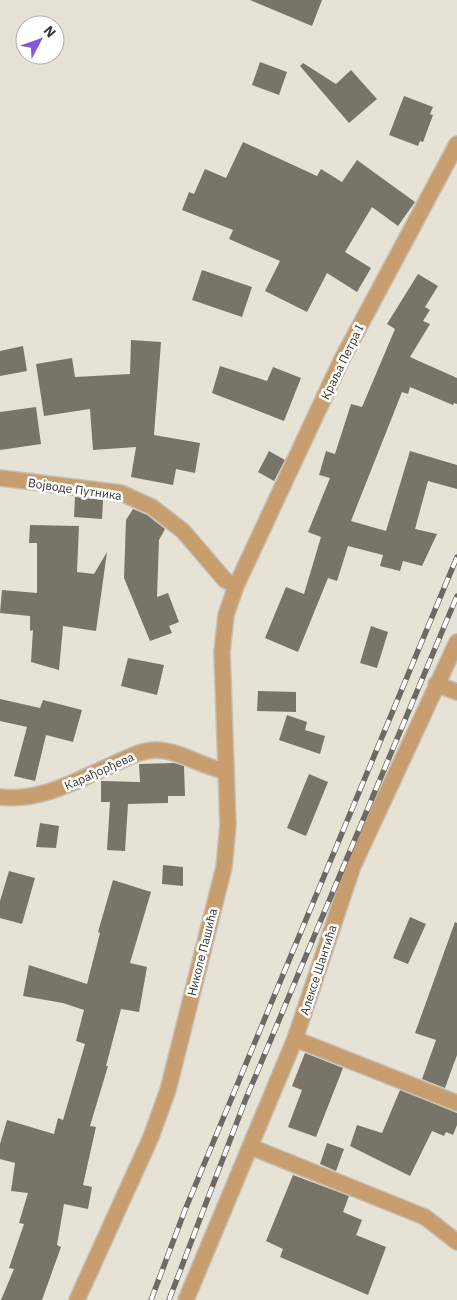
<svg xmlns="http://www.w3.org/2000/svg" width="457" height="1300" font-family="'IBM Plex Sans',sans-serif">
	<style>
		.building { fill: #79746a }
		.lines { fill: none; stroke-linecap: round; stroke-linejoin: round }
		.street-casing { stroke: #c4bfb5; stroke-width: 18 }
		.street { stroke: #c89e6e; stroke-width: 15 }
		.rail-casing { stroke: #6d6a63; stroke-width: 5.5 }
		.rail { stroke: #fff; stroke-width: 4; stroke-dasharray: 11; stroke-linecap: butt }
		.labels { text-anchor: middle; dominant-baseline: central; stroke-width: 5; stroke-linejoin: round; paint-order: stroke }
		.street-label { font-size: 12px; fill: #373530; stroke: #fff }
	</style>
	<rect width="100%" height="100%" fill="#e7e2d6"/>
	<path class="building" d="M250,0H322L312,26Z
		M260,62L287,72L279,95L252,85Z
		M303,63L336,84L351,70L377,99L349,123L300,66Z
		M404,96L433,107L430,114L433,115L423,142L420,141L418,146L389,135Z
		M243,142L317,176L321,169L342,182L357,160L415,202L398,226L372,207L345,252L371,268L357,292L327,273L307,312L265,291L280,261L229,239L233,230L182,210L189,192L194,194L205,169L226,178Z
		M202,270L252,287L242,317L192,300Z
		M418,274L438,286L425,307L430,310L423,321L430,324L410,357L457,378V404L454,403L453,405L410,387L408,394L402,392L351,521L386,531L410,451L457,465V489L428,481L415,529L437,534L422,566L403,561L400,571L380,566L383,555L348,546L337,581L328,578L298,652L265,638L286,587L304,594L321,537L308,532L330,478L319,475L326,451L335,454L351,404L362,407L395,329L387,324Z
		M131,340L161,342L154,435L200,443L195,473L176,469L173,485L131,477L136,447L93,450L90,409L44,416L36,364L72,358L75,377L130,374Z
		M23,346L27,371L0,376V351Z
		M220,366L267,381L273,367L301,378L284,421L212,393Z
		M36,407L41,444L0,450V412Z
		M269,451L285,460L274,481L258,472Z
		M75,497L103,500L102,519L74,517Z
		M133,509L147,515L165,529L159,540L157,597L168,593L179,622L169,626L172,633L150,641L124,578L126,520Z
		M30,525L79,526L77,572L94,574L107,552L96,631L63,626L59,670L31,662L33,630L30,631V616L0,613L2,590L37,593V543H29Z
		M371,626L388,632L377,668L360,663Z
		M128,658L164,665L157,695L121,686Z
		M258,691L296,692V712L257,711Z
		M0,699L40,708L43,700L82,710L73,742L46,735L35,781L14,776L27,727L0,721Z
		M287,715L307,722L305,730L325,736L320,754L279,740Z
		M174,763L184,766L185,796H168V803L128,804L125,851L107,850L110,802H101V781L140,782L139,764Z
		M309,774L328,782L306,836L287,828Z
		M40,823L59,826L56,848L36,847Z
		M163,865L183,867V886L162,884Z
		M9,871L35,878L22,924L0,918V901Z
		M113,880L151,892L130,963L147,967L139,1012L121,1009L106,1066H108L90,1126L96,1127L83,1185L92,1187L88,1209L64,1204L57,1245L61,1247L42,1300H1L14,1269L9,1268L24,1224L19,1223L28,1193L11,1191L15,1163L0,1159V1144L7,1120L54,1134L58,1118L63,1120L85,1044L76,1041L84,1010L63,1003L23,996L29,965L87,984L100,933L98,932Z
		M410,917L426,924L408,964L393,958Z
		M455,922L457,923V1055L445,1088L422,1079L436,1040L415,1033Z
		M305,1053L343,1068L316,1137L288,1127L302,1090L292,1086Z
		M400,1090L457,1113V1125L453,1135L446,1132L444,1136L432,1131L410,1176L350,1146L357,1125L382,1133Z
		M327,1143L344,1149L336,1171L320,1164Z
		M293,1175L349,1196L343,1212L362,1220L356,1235L386,1247L368,1295L280,1257L283,1249L266,1241Z"/>
	<g class="lines">
		<defs>
			<path id="street" d="M0,478L121,493L152,507L183,531L225,580L236,586
				M436,684L457,692
				M0,797C42,802 79,779 116,763C129,757 141,750 156,750C179,750 202,767 225,771
				M295,1039L457,1103
				M251,1147L425,1217L457,1242
				M77,1300L151,1137L168,1090L224,867L228,825L222,652L226,615L236,586L342,359L457,144
				M186,1300L295,1039L353,866L457,642"/>
		</defs>
		<use href="#street" class="street-casing"/>
		<use href="#street" class="street"/>
		<defs>
			<path id="rail" d="M151,1300L185,1210L457,557
				M169,1300L245,1101L457,596"/>
		</defs>
		<use href="#rail" class="rail-casing"/>
		<use href="#rail" class="rail"/>
	</g>
	<g class="labels">
		<g class="street-label">
			<text transform="translate(342 362) rotate(-64)">Краља Петра I</text>
			<text transform="translate(75 489) rotate(8)">Војводе Путника</text>
			<text transform="translate(99 771) rotate(-24)">Карађорђева</text>
			<text transform="translate(202 952) rotate(-76)">Николе Пашића</text>
			<text transform="translate(318 970) rotate(-72)">Алексе Шантића</text>
		</g>
	</g>
	<g transform="translate(40 40) rotate(49)"><circle r="24" fill="#ffffff" stroke="#afaeac"/>
	<path d="M0-4L9 19L0 12L-9 19Z" fill="#805bd5"/>
	<text y="-8" font-size="14" font-weight="bold" text-anchor="middle" fill="#373530">N</text>
	</g>
</svg>
